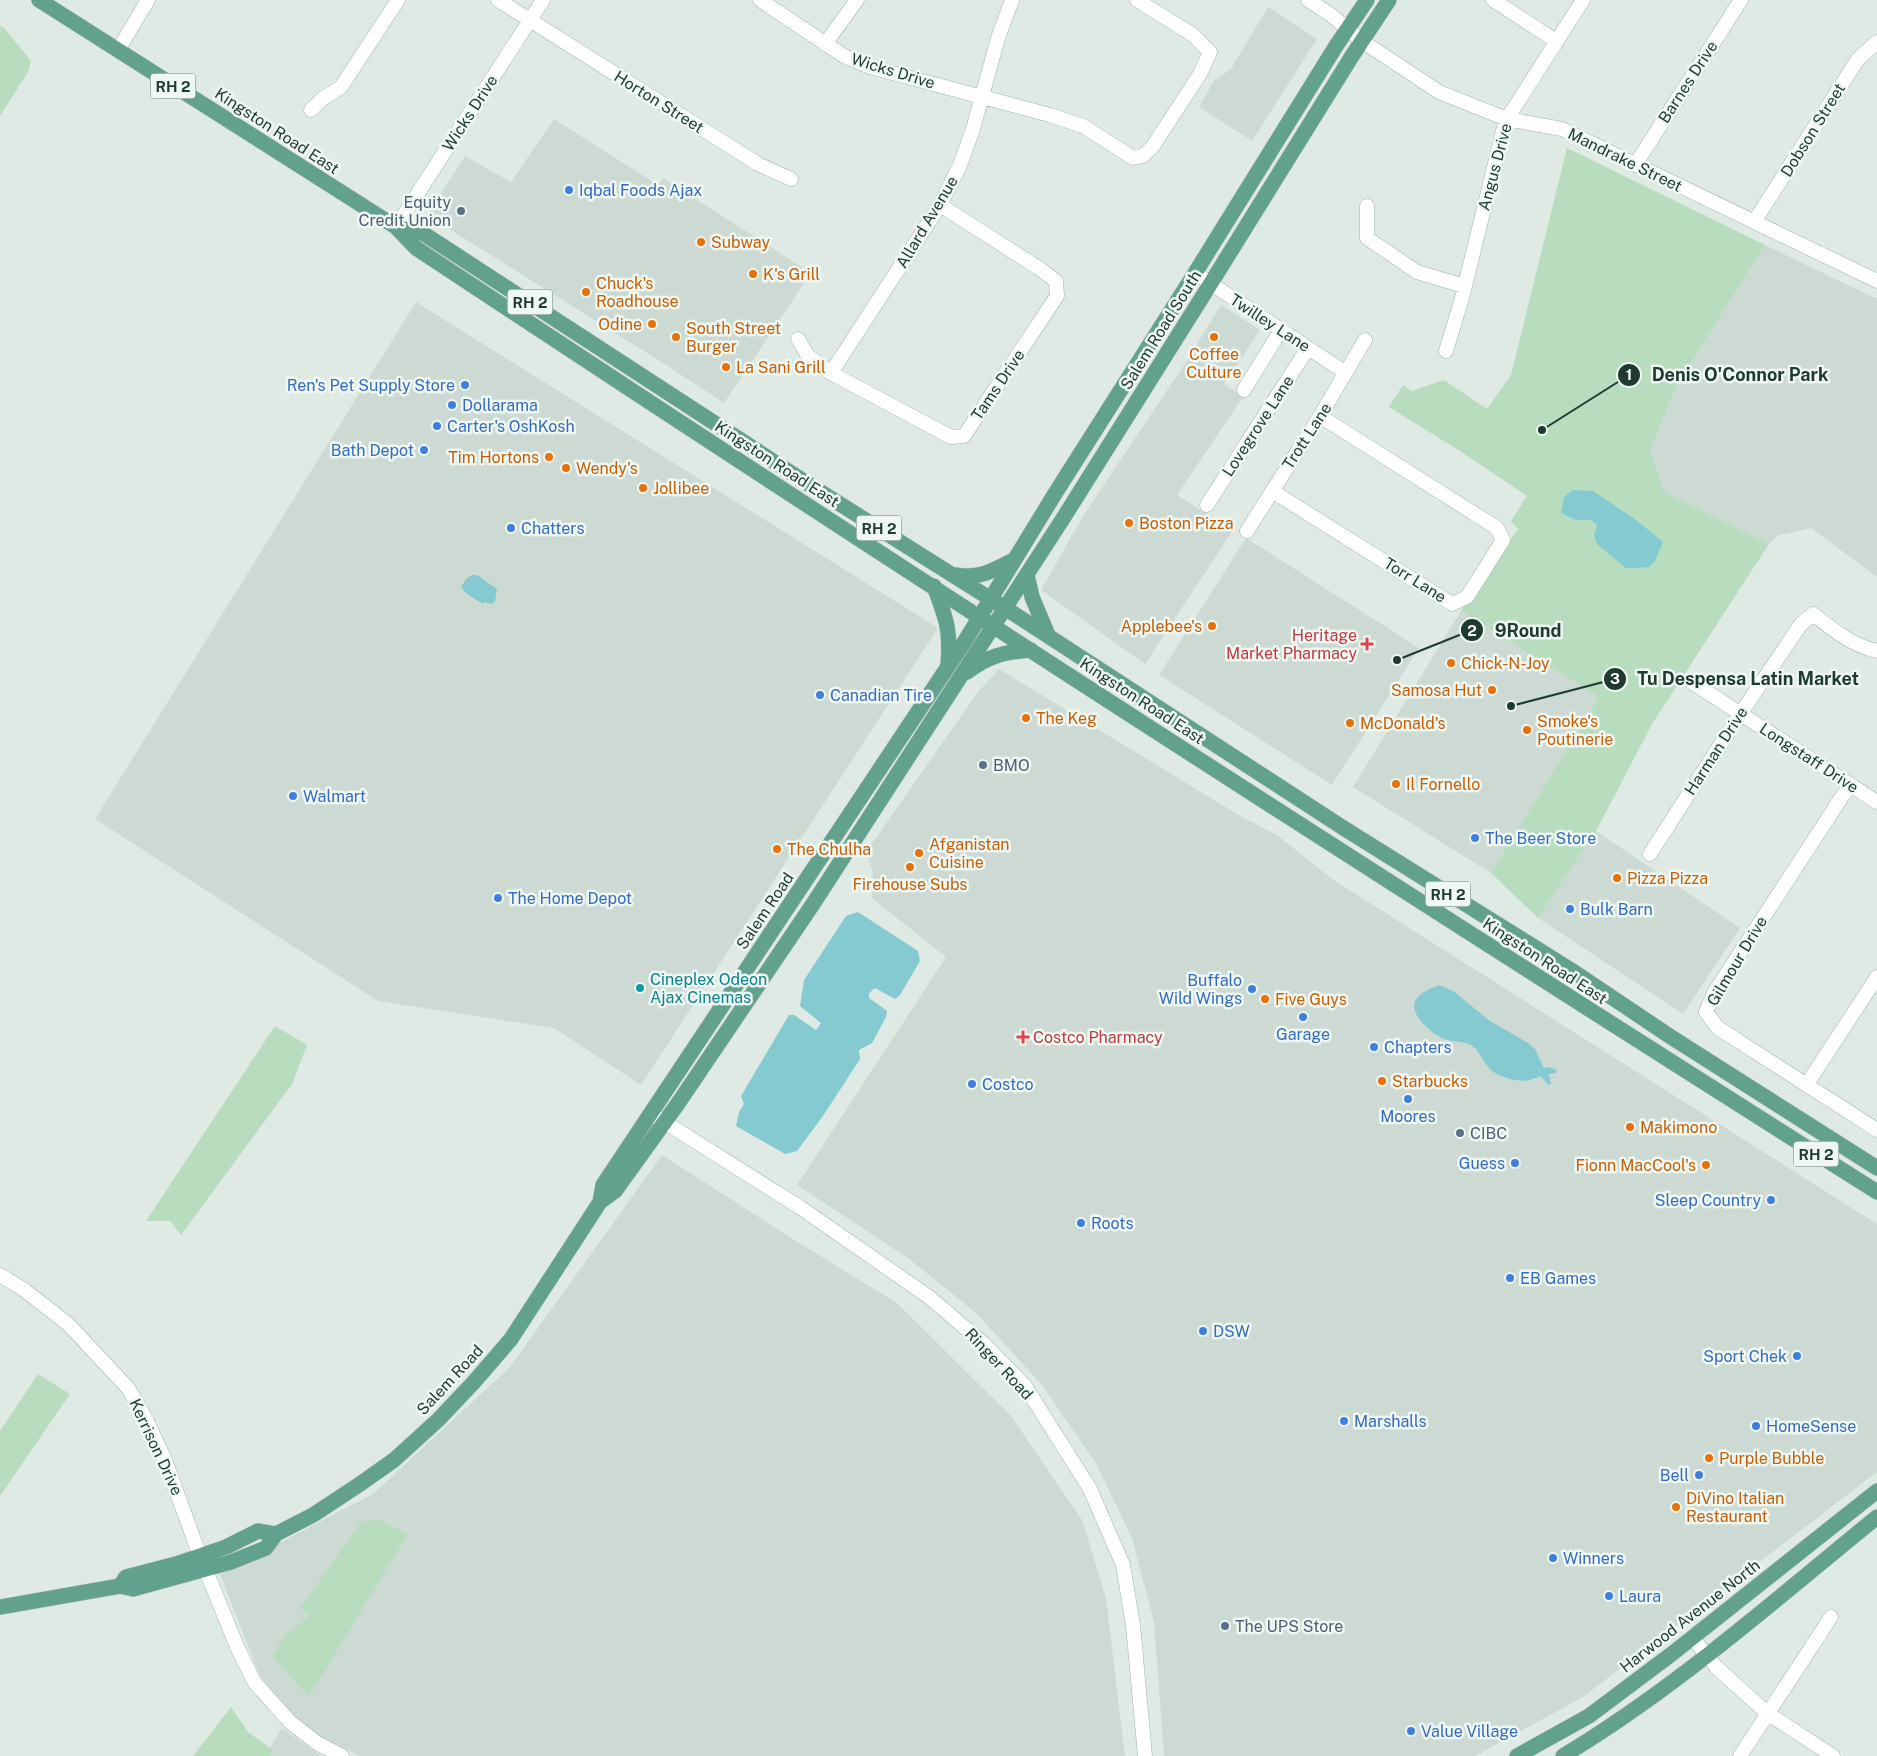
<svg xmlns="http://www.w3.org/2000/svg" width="1877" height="1756" font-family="'Public Sans',sans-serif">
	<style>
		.built { fill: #cddad3 }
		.green { fill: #b7dcbe }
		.water { fill: #85cad1 }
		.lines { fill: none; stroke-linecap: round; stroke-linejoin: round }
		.minor-casing { stroke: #a2b2ab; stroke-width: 15 }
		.major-casing { stroke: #bcc4c1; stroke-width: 16 }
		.minor { stroke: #fff; stroke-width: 14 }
		.major { stroke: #62a18d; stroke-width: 15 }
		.shop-dot { fill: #3f7fe0; stroke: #eff7f2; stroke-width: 2 }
		.service-dot { fill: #5c6f8a; stroke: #eff7f2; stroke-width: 2 }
		.food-dot { fill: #e8710a; stroke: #eff7f2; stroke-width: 2 }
		.health-dot { fill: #e0444e; stroke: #eff7f2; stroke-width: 2 }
		.culture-dot { fill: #0f9aa8; stroke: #eff7f2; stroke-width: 2 }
		.labels { text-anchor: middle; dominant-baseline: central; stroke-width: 5; stroke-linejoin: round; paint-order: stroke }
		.shield { fill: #eff7f2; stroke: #5d736b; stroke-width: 1 }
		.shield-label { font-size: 15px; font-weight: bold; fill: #1f3a31 }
		.street-label { font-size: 16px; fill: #1f3a31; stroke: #eff7f2 }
		.shop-label { font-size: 16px; fill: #366cbe; stroke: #eff7f2; text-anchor: start }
		.service-label { font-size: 16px; fill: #4e5e75; stroke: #eff7f2; text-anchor: start }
		.food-label { font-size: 16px; fill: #c56008; stroke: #eff7f2; text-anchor: start }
		.health-label { font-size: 16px; fill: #be3a42; stroke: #eff7f2; text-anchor: end }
		.culture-label { font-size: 16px; fill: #0d838f; stroke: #eff7f2; text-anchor: start }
		.leader { fill: none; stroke: #1f3a31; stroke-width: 2 }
		.callout-dot { fill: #1f3a31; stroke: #eff7f2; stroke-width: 2 }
		.mark-label { font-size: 15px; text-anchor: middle; font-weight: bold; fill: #fff }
		.callout-label { font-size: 18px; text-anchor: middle; font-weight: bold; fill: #1f3a31; stroke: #eff7f2; stroke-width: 5; stroke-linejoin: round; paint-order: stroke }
	</style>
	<rect width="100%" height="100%" fill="#dfeae4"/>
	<path class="built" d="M1268,7L1317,39L1252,141L1199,107L1214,81L1231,69Z
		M554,119L658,185L663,178L811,273L724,403L666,365L427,215L465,156L511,182Z
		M1765,245L1877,299V577L1811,528L1779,535L1769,544L1664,492L1650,450L1677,385Z
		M416,302L938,628L641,1085L554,1028L378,1001L95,819Z
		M1221,305L1260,330L1224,384L1243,397L1177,495L1233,530L1145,664L1041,590L1083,516L1186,362Z
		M1246,538L1419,648L1332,785L1159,675Z
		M1461,611L1599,697L1491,873L1353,787Z
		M999,669L1242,817L1277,835L1335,881L1877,1224V1472L1583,1697L1475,1756H1164L1154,1622L1132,1538L1095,1462L1042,1385L976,1313L908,1258L797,1185L946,957L872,898L873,872L866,852L978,692Z
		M1596,831L1740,928L1683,1014L1538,918Z
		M662,1155L796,1241L897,1303L1011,1416L1082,1520L1106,1598L1125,1756H359L317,1735L284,1707L259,1674L220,1574L373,1494L510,1367Z
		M282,1728L321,1756H265Z"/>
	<path class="green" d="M0,26L4,28L31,61L28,72L0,116Z
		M1567,148L1765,245L1677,385L1650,450L1664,492L1769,544L1652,724L1596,831L1538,918L1491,873L1599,697L1461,611L1518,529L1511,521L1527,496L1460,451L1389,407L1403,385L1412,391L1444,380L1487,409L1511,375Z
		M275,1026L307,1045L292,1084L181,1235L170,1221H146Z
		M38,1374L70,1394L0,1496V1431Z
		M376,1519L408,1534L309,1697L272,1656L285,1635L310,1616L300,1608L361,1522Z
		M231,1707L248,1732L273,1750L269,1756H193Z"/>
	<path class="water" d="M1573,490L1593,491L1636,520L1663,542L1655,561L1649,567L1636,568H1626L1597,544L1594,536L1597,525L1591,520H1576L1561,513L1564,497Z
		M472,575H477L497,589L495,602L491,604L484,602L483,604L467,594L461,587L466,579Z
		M858,912L918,951L920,961L900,995L895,999L875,988L869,993V998L887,1011L886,1017L872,1043L859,1050L860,1059L823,1116L797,1151L785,1154L736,1126L739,1112L744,1104L741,1096L789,1015H794L816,1030L821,1023L800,1006L804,980L846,916Z
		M1439,985L1453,991L1490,1021L1528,1043L1535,1049L1544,1068L1549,1067L1557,1070L1556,1073L1549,1074L1551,1084L1548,1085L1541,1076C1537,1077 1534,1079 1530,1080C1519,1083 1497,1077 1490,1069C1483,1062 1480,1051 1471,1045C1463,1041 1452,1042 1444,1039C1434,1035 1427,1028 1420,1020C1405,1000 1422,992 1439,985Z"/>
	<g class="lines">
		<defs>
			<path id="minor" d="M498,0L758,164L791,179
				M760,0L844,56L870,67L1050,115L1083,126L1133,158L1143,156L1153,146L1200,74L1210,52L1193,35L1137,0
				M1308,0L1331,15L1362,41L1439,92L1507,119L1562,129L1877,281
				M1493,0L1556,41
				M825,44L857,0
				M118,50L148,0
				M311,110L322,99L341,87L398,0
				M1635,165L1741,0
				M1367,206V238L1417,272L1464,286
				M1754,222L1858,59L1877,42
				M396,227L543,0
				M1195,273L1346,373
				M798,339L808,356L831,373L951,437L964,436L1057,296L1056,281L1040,269L940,205
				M1446,351L1462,298L1503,131L1507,119L1583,0
				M831,373L940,205L960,165L973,129L998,38L1012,0
				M1244,390L1281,330
				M1272,491L1452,604L1467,597L1503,540L1497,528L1320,416
				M1207,505L1308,348
				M1247,531L1320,416L1365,340
				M1690,681L1877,802
				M1849,786L1714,993L1706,1012L1718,1028L1877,1130
				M1650,854L1741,713L1801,624L1813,614C1832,629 1853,646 1877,651
				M1807,1084L1877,977
				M655,1116L801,1208L929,1297L984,1344L1025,1386L1090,1489L1123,1565L1133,1625L1145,1756
				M0,1275L23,1289L68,1324L128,1388L146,1419L165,1460L200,1556L238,1649L255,1683L290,1722L317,1743L342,1756
				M1692,1637L1716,1667L1767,1713L1833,1756
				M1740,1756L1831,1617"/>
			<path id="major" d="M39,0L396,227L416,248C899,568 1387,882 1877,1192
				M396,227L421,232L805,482L1005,608L1345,829L1571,970L1671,1037L1877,1168
				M955,575C981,579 991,571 1014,560
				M1027,575L1032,597L1048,635
				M934,586C946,618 951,630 948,664
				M967,672C988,656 1004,652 1031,650
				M600,1202L603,1185L965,641L1056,492L1195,273L1336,46L1367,0
				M120,1586L126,1577L176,1564L226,1547L258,1531L276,1534
				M0,1607L120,1586L133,1589L231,1562L266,1548L276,1534L313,1515L360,1484L394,1460L438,1420L474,1382L511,1339L600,1202L615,1191L679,1102L813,904L1064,517L1211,283L1352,56L1389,0
				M1517,1756L1589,1716L1673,1653L1877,1491
				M1563,1756C1676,1688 1775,1600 1877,1517"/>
		</defs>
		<use href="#minor" class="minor-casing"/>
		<use href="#major" class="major-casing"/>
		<use href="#minor" class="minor"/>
		<use href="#major" class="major"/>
	</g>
	<g class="shop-dot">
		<circle cx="569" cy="190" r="5"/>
		<circle cx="465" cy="385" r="5"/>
		<circle cx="452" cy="405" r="5"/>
		<circle cx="437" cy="426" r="5"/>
		<circle cx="424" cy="450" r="5"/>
		<circle cx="511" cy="528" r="5"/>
		<circle cx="820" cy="695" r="5"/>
		<circle cx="293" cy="796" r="5"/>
		<circle cx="1475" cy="838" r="5"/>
		<circle cx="498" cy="898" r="5"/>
		<circle cx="1570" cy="909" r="5"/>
		<circle cx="1252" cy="989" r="5"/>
		<circle cx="1303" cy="1017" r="5"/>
		<circle cx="1374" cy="1047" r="5"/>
		<circle cx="972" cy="1084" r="5"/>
		<circle cx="1408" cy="1099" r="5"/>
		<circle cx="1515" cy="1163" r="5"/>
		<circle cx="1771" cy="1200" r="5"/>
		<circle cx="1081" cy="1223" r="5"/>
		<circle cx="1510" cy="1278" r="5"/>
		<circle cx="1203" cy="1331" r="5"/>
		<circle cx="1797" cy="1356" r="5"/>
		<circle cx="1344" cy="1421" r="5"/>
		<circle cx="1756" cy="1426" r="5"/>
		<circle cx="1699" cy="1475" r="5"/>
		<circle cx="1553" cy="1558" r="5"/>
		<circle cx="1609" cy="1596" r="5"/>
		<circle cx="1411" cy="1731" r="5"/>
	</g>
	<g class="service-dot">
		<circle cx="461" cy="211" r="5"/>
		<circle cx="983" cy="765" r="5"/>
		<circle cx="1460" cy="1133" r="5"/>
		<circle cx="1225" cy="1626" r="5"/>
	</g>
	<g class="food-dot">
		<circle cx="701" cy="242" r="5"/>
		<circle cx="753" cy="274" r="5"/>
		<circle cx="586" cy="292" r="5"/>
		<circle cx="652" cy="324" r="5"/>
		<circle cx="676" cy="337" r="5"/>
		<circle cx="1214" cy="337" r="5"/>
		<circle cx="726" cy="367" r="5"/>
		<circle cx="549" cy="457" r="5"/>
		<circle cx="566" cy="468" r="5"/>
		<circle cx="643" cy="488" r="5"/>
		<circle cx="1129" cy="523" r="5"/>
		<circle cx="1212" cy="626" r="5"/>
		<circle cx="1451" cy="663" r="5"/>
		<circle cx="1492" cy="690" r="5"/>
		<circle cx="1026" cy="718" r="5"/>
		<circle cx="1350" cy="723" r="5"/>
		<circle cx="1527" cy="730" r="5"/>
		<circle cx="1396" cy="784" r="5"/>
		<circle cx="777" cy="849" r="5"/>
		<circle cx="919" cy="853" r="5"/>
		<circle cx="910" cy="867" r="5"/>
		<circle cx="1617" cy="878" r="5"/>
		<circle cx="1265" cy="999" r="5"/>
		<circle cx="1382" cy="1081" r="5"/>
		<circle cx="1630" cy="1127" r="5"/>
		<circle cx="1706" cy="1165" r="5"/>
		<circle cx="1709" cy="1458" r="5"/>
		<circle cx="1676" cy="1507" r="5"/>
	</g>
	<g class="health-dot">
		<path d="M1364.5 636.5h5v5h5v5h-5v5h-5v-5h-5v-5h5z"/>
		<path d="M1020.5 1029.5h5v5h5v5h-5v5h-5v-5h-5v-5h5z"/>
	</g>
	<circle class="culture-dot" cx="640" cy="988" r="5"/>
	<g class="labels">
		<g class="shield">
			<rect x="150.5" y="73.5" width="45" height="25" rx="4"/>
			<rect x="507.5" y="289.5" width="45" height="25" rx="4"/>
			<rect x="856.5" y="515.5" width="45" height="25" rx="4"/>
			<rect x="1425.5" y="881.5" width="45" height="25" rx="4"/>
			<rect x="1793.5" y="1141.5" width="45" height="25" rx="4"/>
		</g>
		<g class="shield-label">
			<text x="173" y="86">RH 2</text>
			<text x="530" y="302">RH 2</text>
			<text x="879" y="528">RH 2</text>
			<text x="1448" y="894">RH 2</text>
			<text x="1816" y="1154">RH 2</text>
		</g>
		<g class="street-label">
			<text transform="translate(893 71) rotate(17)">Wicks Drive</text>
			<text transform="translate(1688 82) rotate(-57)">Barnes Drive</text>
			<text transform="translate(659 102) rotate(32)">Horton Street</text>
			<text transform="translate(470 113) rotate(-57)">Wicks Drive</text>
			<text transform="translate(1813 130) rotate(-58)">Dobson Street</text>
			<text transform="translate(277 131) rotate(33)">Kingston Road East</text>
			<text transform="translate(1625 160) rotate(26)">Mandrake Street</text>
			<text transform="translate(1495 167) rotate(-75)">Angus Drive</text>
			<text transform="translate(927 222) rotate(-59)">Allard Avenue</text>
			<text transform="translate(1270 323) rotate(33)">Twilley Lane</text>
			<text transform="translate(1161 330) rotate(-58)">Salem Road South</text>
			<text transform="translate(998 385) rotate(-56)">Tams Drive</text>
			<text transform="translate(1258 426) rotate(-57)">Lovegrove Lane</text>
			<text transform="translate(1307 436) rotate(-57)">Trott Lane</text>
			<text transform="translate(777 464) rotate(33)">Kingston Road East</text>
			<text transform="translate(1415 580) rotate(32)">Torr Lane</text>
			<text transform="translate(1142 701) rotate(33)">Kingston Road East</text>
			<text transform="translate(1716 751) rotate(-57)">Harman Drive</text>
			<text transform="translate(1809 758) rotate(33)">Longstaff Drive</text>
			<text transform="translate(765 911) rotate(-56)">Salem Road</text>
			<text transform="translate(1545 961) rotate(33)">Kingston Road East</text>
			<text transform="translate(1737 961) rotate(-59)">Gilmour Drive</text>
			<text transform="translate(999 1364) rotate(47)">Ringer Road</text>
			<text transform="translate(450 1380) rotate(-47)">Salem Road</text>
			<text transform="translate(156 1447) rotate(65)">Kerrison Drive</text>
			<text transform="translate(1690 1616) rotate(-38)">Harwood Avenue North</text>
		</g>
		<g class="shop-label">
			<text x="579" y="190">Iqbal Foods Ajax</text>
			<text x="455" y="385" text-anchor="end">Ren's Pet Supply Store</text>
			<text x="462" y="405">Dollarama</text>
			<text x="447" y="426">Carter's OshKosh</text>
			<text x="414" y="450" text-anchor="end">Bath Depot</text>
			<text x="521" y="528">Chatters</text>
			<text x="830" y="695">Canadian Tire</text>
			<text x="303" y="796">Walmart</text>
			<text x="1485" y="838">The Beer Store</text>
			<text x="508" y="898">The Home Depot</text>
			<text x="1580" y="909">Bulk Barn</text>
			<text x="1242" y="980" text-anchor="end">Buffalo<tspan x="1242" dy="18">Wild Wings</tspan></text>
			<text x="1303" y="1034" text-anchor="middle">Garage</text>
			<text x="1384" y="1047">Chapters</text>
			<text x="982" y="1084">Costco</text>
			<text x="1408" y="1116" text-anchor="middle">Moores</text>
			<text x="1505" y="1163" text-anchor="end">Guess</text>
			<text x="1761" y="1200" text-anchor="end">Sleep Country</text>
			<text x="1091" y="1223">Roots</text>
			<text x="1520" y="1278">EB Games</text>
			<text x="1213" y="1331">DSW</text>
			<text x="1787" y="1356" text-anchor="end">Sport Chek</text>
			<text x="1354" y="1421">Marshalls</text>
			<text x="1766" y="1426">HomeSense</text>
			<text x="1689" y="1475" text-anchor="end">Bell</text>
			<text x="1563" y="1558">Winners</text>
			<text x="1619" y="1596">Laura</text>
			<text x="1421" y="1731">Value Village</text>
		</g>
		<g class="service-label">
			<text x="451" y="202" text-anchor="end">Equity<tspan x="451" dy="18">Credit Union</tspan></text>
			<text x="993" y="765">BMO</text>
			<text x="1470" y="1133">CIBC</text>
			<text x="1235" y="1626">The UPS Store</text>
		</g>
		<g class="food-label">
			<text x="711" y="242">Subway</text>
			<text x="763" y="274">K's Grill</text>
			<text x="596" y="283">Chuck's<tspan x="596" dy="18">Roadhouse</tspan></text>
			<text x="642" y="324" text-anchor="end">Odine</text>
			<text x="686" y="328">South Street<tspan x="686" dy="18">Burger</tspan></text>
			<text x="1214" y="354" text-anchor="middle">Coffee<tspan x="1214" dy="18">Culture</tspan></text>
			<text x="736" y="367">La Sani Grill</text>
			<text x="539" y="457" text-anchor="end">Tim Hortons</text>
			<text x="576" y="468">Wendy's</text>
			<text x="653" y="488">Jollibee</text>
			<text x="1139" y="523">Boston Pizza</text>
			<text x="1202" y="626" text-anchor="end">Applebee's</text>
			<text x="1461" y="663">Chick-N-Joy</text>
			<text x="1482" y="690" text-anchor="end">Samosa Hut</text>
			<text x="1036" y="718">The Keg</text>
			<text x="1537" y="721">Smoke's<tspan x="1537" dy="18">Poutinerie</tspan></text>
			<text x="1360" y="723">McDonald's</text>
			<text x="1406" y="784">Il Fornello</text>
			<text x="929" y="844">Afganistan<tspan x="929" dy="18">Cuisine</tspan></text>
			<text x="787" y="849">The Chulha</text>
			<text x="1627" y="878">Pizza Pizza</text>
			<text x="910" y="884" text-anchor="middle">Firehouse Subs</text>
			<text x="1275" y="999">Five Guys</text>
			<text x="1392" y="1081">Starbucks</text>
			<text x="1640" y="1127">Makimono</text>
			<text x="1696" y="1165" text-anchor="end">Fionn MacCool's</text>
			<text x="1719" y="1458">Purple Bubble</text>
			<text x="1686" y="1498">DiVino Italian<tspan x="1686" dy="18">Restaurant</tspan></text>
		</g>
		<g class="health-label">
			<text x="1357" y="635">Heritage<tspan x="1357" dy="18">Market Pharmacy</tspan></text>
			<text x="1033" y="1037" text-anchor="start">Costco Pharmacy</text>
		</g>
		<g class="culture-label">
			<text x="650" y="979">Cineplex Odeon<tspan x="650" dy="18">Ajax Cinemas</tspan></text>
		</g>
	</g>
	<path class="leader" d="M1542 430L1629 375M1397 660L1472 630M1511 706L1615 679"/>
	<g class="callout-dot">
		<circle cx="1542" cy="430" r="5"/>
		<circle cx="1397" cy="660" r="5"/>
		<circle cx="1511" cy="706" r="5"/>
		<circle cx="1629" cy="375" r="12"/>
		<circle cx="1472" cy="630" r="12"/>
		<circle cx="1615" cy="679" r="12"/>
	</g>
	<g class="mark-label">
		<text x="1629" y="380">1</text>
		<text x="1472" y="636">2</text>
		<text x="1615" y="684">3</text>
	</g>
	<g class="callout-label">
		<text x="1740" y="381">Denis O'Connor Park</text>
		<text x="1528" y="637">9Round</text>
		<text x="1748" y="685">Tu Despensa Latin Market</text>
	</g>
</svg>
